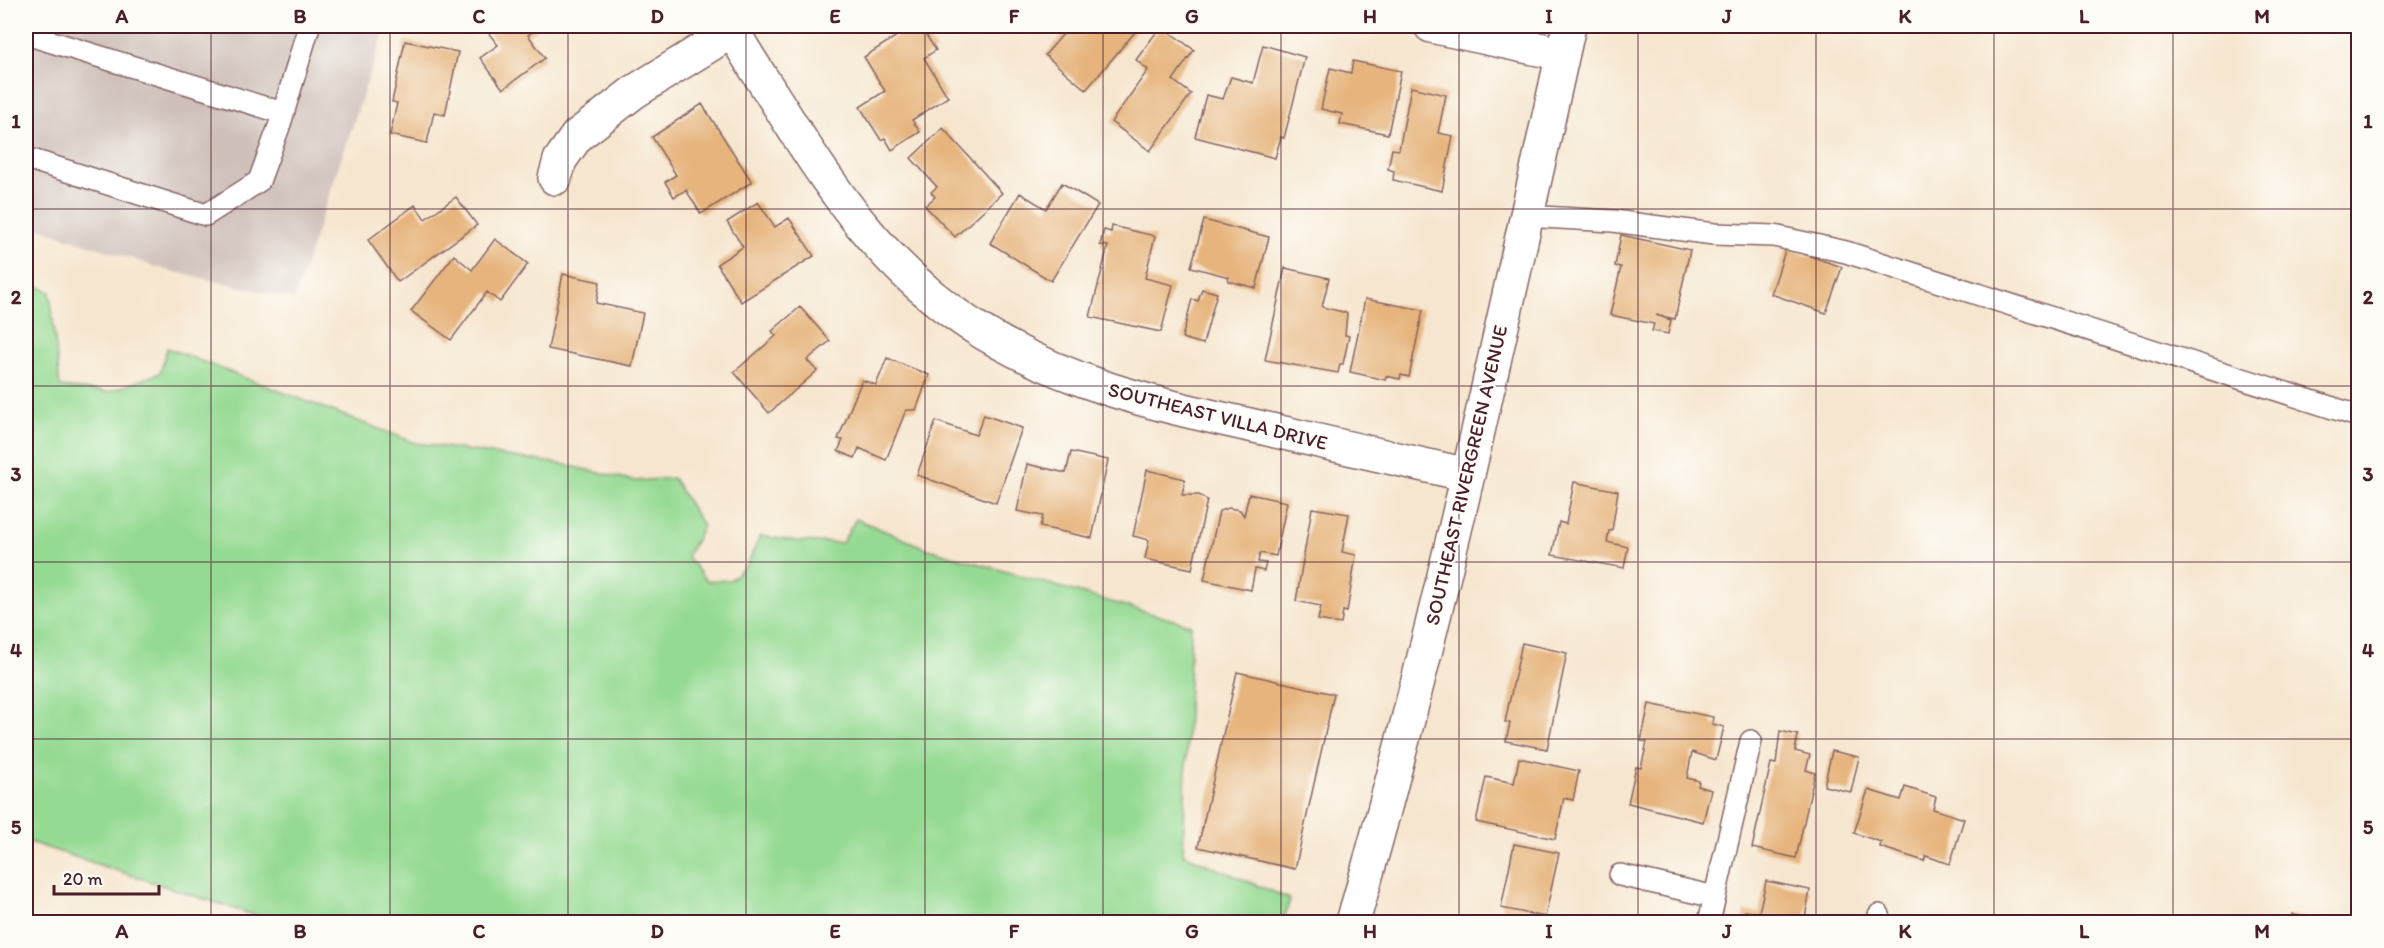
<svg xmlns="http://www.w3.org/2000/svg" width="2384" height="948" font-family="Itim,sans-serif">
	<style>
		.industrial { fill: #cfc0ba }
		.green { fill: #95da93; stroke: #707c5f; stroke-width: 1.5 }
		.building { fill: #e6b47b }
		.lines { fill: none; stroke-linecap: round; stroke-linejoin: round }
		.lane-casing { stroke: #866564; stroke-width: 24 }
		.street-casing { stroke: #866564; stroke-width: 36 }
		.secondary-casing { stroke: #866564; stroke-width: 36 }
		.lane { stroke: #fff; stroke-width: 21 }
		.street { stroke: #fff; stroke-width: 33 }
		.secondary { stroke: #fff; stroke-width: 33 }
		.grid { fill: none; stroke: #4a1f2b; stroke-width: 1.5; stroke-opacity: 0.55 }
		.labels { text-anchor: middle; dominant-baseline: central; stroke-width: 5; stroke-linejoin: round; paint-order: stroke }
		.street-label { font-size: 20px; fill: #4a1f2b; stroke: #fdfcf7 }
		.neatline { fill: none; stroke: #4a1f2b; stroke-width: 2 }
		.grid-label { font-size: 20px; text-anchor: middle; font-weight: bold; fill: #4a1f2b }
	</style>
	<rect width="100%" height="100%" fill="#fdfcf7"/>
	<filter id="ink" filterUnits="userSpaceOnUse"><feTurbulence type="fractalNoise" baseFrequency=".0167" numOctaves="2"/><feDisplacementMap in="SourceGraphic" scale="12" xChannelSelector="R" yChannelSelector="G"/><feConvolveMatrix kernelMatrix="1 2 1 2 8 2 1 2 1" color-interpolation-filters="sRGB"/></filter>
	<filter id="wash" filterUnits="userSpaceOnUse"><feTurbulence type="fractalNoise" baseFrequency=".008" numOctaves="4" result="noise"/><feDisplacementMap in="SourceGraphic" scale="24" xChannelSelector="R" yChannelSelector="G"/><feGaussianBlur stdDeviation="1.35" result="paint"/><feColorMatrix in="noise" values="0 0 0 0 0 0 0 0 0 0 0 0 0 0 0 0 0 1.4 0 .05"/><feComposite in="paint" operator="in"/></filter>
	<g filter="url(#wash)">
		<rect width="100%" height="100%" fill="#f6e6cf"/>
		<path class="industrial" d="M26,26H386L294,299L166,270L26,224Z"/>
		<path class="green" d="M26,281L50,292L60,387L109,392L160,373L167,348L416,443L561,464L635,481L673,478L703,526L687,557L707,581L730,580L747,565L760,536L796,541L842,543L856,519L928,549L1191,625L1183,854L1290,899L1283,922H275L26,841Z"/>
		<g id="blocks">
			<path class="building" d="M483,26H541L528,35L545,58L503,89L480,58L498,45Z
				M912,26H920L936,50L924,58L948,97L912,120L920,132L892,150L885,138L881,140L860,107L885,91L864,57Z
				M1070,26H1140L1086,90L1045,55Z
				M1161,26L1194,50L1173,80L1191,94L1150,151L1111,122L1148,70L1136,60Z
				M405,41L458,52L445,115L434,112L427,143L390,135L397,103L392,102Z
				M1263,45L1305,57L1284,138L1281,137L1275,158L1195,137L1206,95L1223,99L1231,77L1253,83Z
				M1353,61L1401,71L1388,134L1340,124L1342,114L1321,109L1330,68L1351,73Z
				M1411,87L1446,95L1438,133L1453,136L1442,191L1393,180L1394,171L1388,169L1392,149L1399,150Z
				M702,104L752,182L701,214L686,190L674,197L665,182L676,175L652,137Z
				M943,128L1002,193L955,237L925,206L935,197L931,192L937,187L911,158Z
				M1062,183L1098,205L1051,281L990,243L1020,193L1046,209Z
				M456,197L477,225L398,282L368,240L415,205L425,219Z
				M758,202L775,227L789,218L814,256L741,302L717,264L743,247L727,222Z
				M1204,220L1269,237L1256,288L1228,281L1229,277L1191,267Z
				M1112,226L1155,236L1145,278L1173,285L1161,332L1090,317L1108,246L1100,245L1104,230L1111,232Z
				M1621,235L1690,250L1675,319L1656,315L1671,320L1668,334L1652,331L1654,324L1610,315L1621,267L1615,266Z
				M495,239L528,264L500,302L487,292L451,340L411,311L454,255L472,270Z
				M1786,248L1842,267L1826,313L1771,294Z
				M1285,268L1329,278L1322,307L1347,313L1345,335L1349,336L1343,364H1340L1338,373L1265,360Z
				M563,274L600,282L596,303L643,313L632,366L548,349Z
				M1202,289L1217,293L1203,344L1182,338L1192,299L1198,301Z
				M1365,299L1423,310L1409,377L1401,375L1400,379L1386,376V380L1350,372Z
				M800,307L830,341L807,360L817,371L769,413L734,372L776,336L772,331Z
				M887,358L929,375L916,410H906L886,460L859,448L855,458L838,451L843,440L838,439L862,380L876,385Z
				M984,415L1022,428L996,503L917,475L936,421L976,435Z
				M1071,452L1108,460L1092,538L1040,527L1043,516L1017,511L1027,464L1066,473Z
				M1147,470L1185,479L1182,495H1199L1207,500L1192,569L1145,559L1149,540L1133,536Z
				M1574,482L1618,491L1612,531H1609L1607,542L1628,547L1624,568L1552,555L1559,522L1566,524Z
				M1249,494L1287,502L1276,556L1260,553L1258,562L1266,563L1264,571L1255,569L1251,590L1204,580L1219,511L1229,508L1240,510L1244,516Z
				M1312,508L1349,514L1342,552L1356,555L1347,612L1343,611L1341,624L1318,620L1321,606L1296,601Z
				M1522,643L1567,653L1547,749L1506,741L1510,723L1505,722Z
				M1237,672L1334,694L1295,869L1198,847Z
				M1649,704L1713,717L1712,724L1724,727L1716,760L1692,752L1687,778L1699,781L1698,786L1711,790L1703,822L1628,803L1636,767L1641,768L1647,742L1641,741Z
				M1780,731L1798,735L1795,751L1810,755L1806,770L1815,773L1796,858L1752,848L1771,763L1776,764Z
				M1832,751L1859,757L1851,792L1824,786Z
				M1519,758L1579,771L1573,800L1564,798L1555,839L1476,822L1486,777L1514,783Z
				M1905,787L1936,797L1933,809L1964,819L1950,864L1926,856L1924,861L1921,860L1880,847L1881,842L1854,833L1868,790L1901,800Z
				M1514,844L1559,853L1545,917L1501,908Z
				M1766,881L1810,890L1805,918L1811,919L1810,922H1743L1745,911L1759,913Z
				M2292,914L2318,922H2290Z"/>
		</g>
	</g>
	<g filter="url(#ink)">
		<use href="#blocks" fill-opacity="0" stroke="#866564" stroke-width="1.5"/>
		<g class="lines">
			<defs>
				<path id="lane" d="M26,34L283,113
					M26,158L206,215L259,181L280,124L309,26
					M1524,216L1613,221L1714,234L1774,236L1846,252L2358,416
					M1620,875L1715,897
					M1709,922L1751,741
					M1879,922V915"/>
				<path id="street" d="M730,26C745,54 763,80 780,107C832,191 884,267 968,323C1059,383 1157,405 1263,428C1331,444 1400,460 1468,475
					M1431,26L1562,54
					M555,178L560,160L577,136L634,92L732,31"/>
				<path id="secondary" d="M1353,922C1438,627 1502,326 1569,26"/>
			</defs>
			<use href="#lane" class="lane-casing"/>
			<use href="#street" class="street-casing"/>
			<use href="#secondary" class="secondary-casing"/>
			<use href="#lane" class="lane"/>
			<use href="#street" class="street"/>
			<use href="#secondary" class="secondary"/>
		</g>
	</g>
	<path class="grid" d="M211,26V922M390,26V922M568,26V922M746,26V922M925,26V922M1103,26V922M1281,26V922M1459,26V922M1638,26V922M1816,26V922M1994,26V922M2173,26V922M26,209H2358M26,386H2358M26,562H2358M26,739H2358"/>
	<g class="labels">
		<g class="street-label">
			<text transform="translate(1218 416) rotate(14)">SOUTHEAST VILLA DRIVE</text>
			<text transform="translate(1466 475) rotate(-77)">SOUTHEAST RIVERGREEN AVENUE</text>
		</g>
	</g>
	<rect width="2384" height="948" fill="none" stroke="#fdfcf7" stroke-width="66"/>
	<path d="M54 885v9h105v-9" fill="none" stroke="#4a1f2b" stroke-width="3"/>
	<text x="63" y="885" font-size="18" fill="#4a1f2b" stroke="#fdfcf7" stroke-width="4.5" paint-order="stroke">20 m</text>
	<rect x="33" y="33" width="2318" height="882" class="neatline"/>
	<g class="grid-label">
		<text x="122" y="23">A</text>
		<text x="300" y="23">B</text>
		<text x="479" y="23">C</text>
		<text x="657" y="23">D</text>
		<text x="835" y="23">E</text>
		<text x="1014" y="23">F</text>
		<text x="1192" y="23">G</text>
		<text x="1370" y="23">H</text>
		<text x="1549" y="23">I</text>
		<text x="1727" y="23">J</text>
		<text x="1905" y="23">K</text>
		<text x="2084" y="23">L</text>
		<text x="2262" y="23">M</text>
		<text x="16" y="128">1</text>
		<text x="2368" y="128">1</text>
		<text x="16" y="304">2</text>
		<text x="2368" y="304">2</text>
		<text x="16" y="481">3</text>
		<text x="2368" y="481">3</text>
		<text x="16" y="657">4</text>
		<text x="2368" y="657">4</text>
		<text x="16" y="834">5</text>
		<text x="2368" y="834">5</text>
		<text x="122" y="938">A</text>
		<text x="300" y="938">B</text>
		<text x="479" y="938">C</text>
		<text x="657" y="938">D</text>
		<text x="835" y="938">E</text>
		<text x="1014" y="938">F</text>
		<text x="1192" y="938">G</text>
		<text x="1370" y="938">H</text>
		<text x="1549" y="938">I</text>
		<text x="1727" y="938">J</text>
		<text x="1905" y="938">K</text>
		<text x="2084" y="938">L</text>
		<text x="2262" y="938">M</text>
	</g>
</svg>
